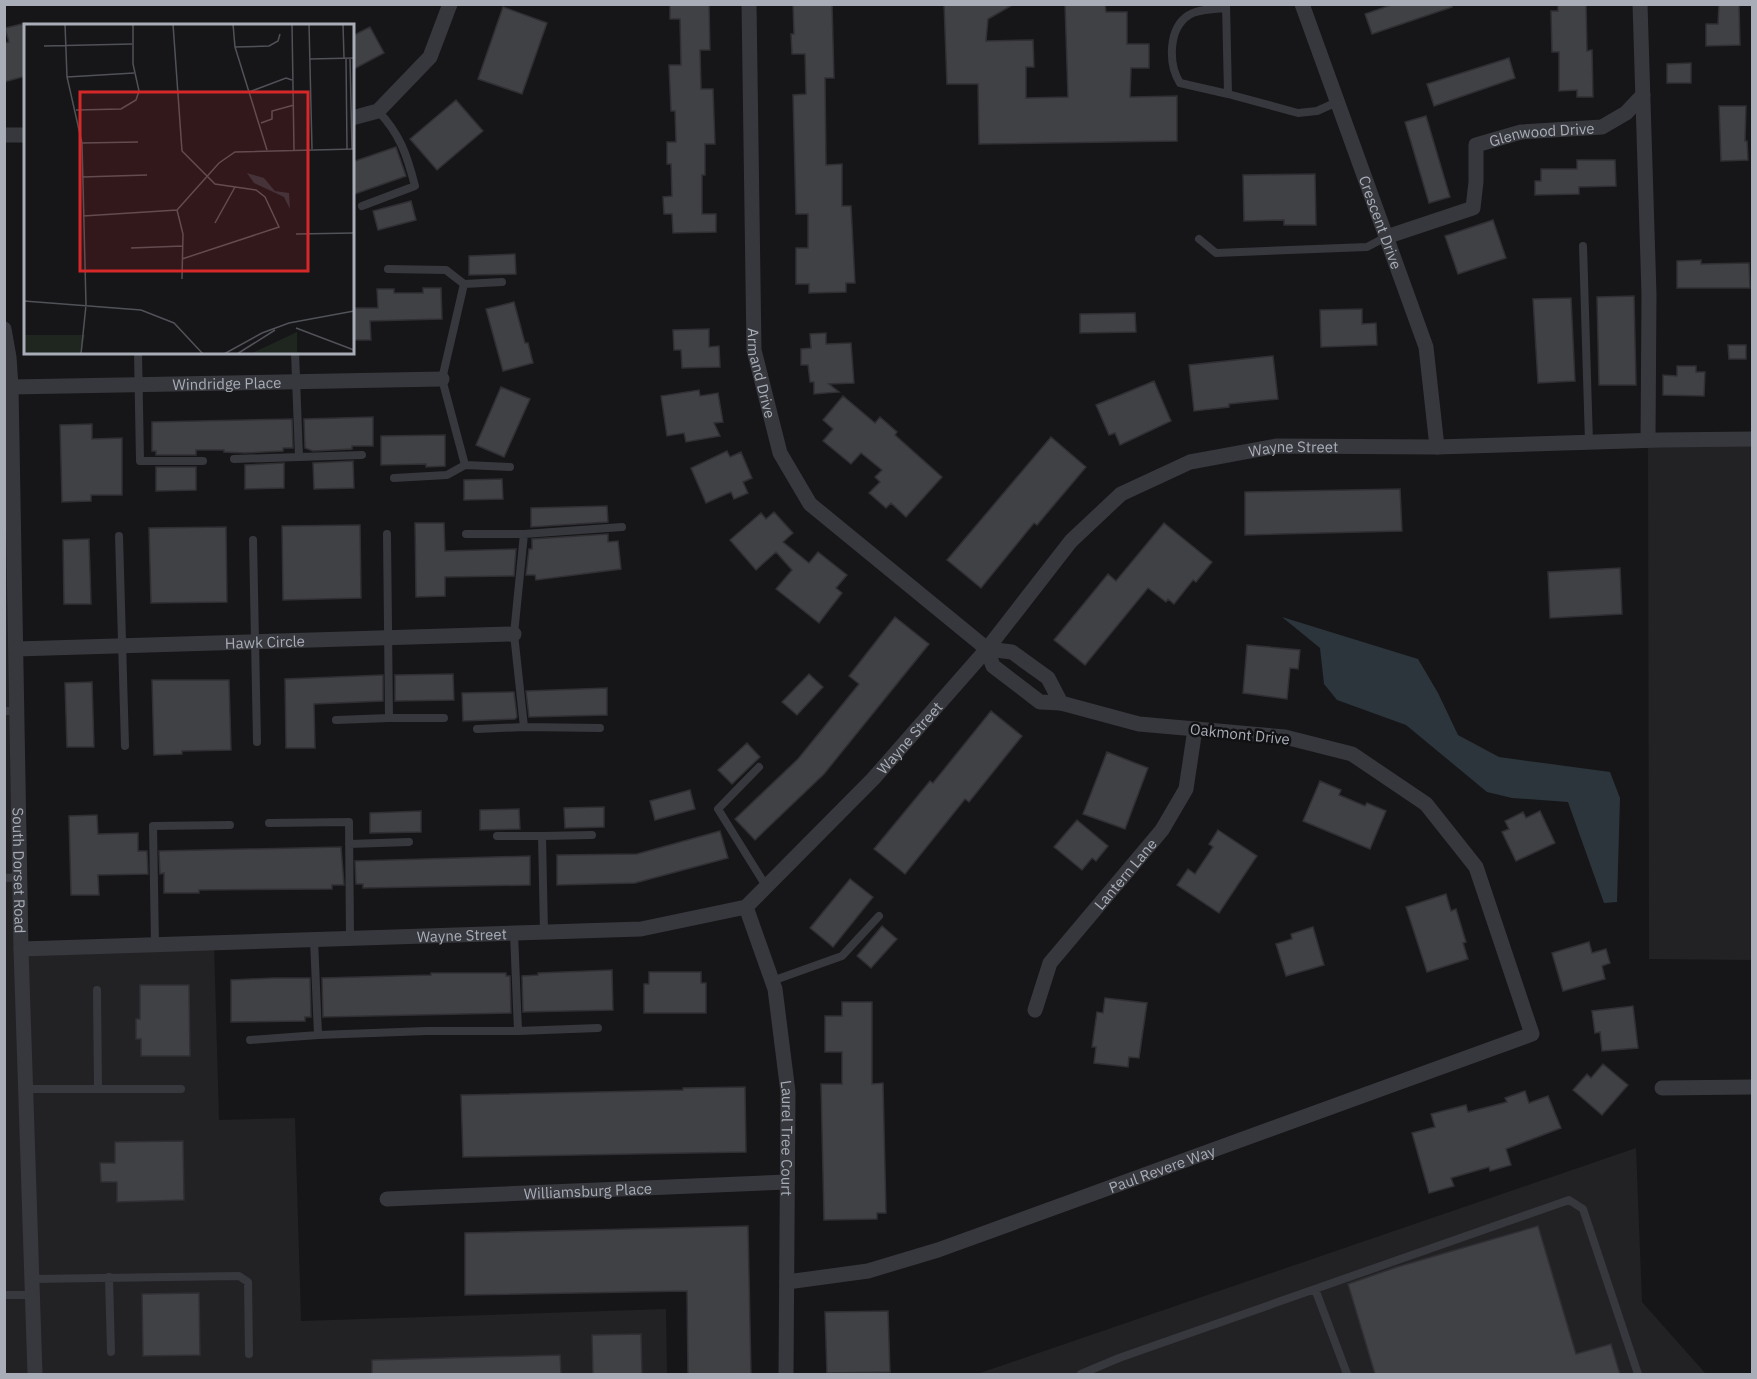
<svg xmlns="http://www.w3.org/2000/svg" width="1757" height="1379" font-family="'IBM Plex Sans',sans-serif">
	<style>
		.built { fill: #222225 }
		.water { fill: #2c353c }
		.building { fill: #404145; stroke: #303034; stroke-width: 1.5 }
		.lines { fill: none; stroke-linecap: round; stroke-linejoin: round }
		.lane { stroke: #37383d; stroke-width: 8 }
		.street { stroke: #37383d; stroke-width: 15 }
		.labels { text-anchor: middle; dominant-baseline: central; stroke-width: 5; stroke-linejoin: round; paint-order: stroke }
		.street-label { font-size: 15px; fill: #a8adb8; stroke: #111113 }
		.inset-road { fill: none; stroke: #505258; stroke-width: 1.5 }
		.view { fill: #d62828; fill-opacity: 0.15; stroke: #d62828; stroke-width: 3 }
		.inset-edge { fill: none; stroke: #a8adb8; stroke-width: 3 }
	</style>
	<rect width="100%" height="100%" fill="#161618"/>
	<path class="built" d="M4,329L21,949L214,943L219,1120L295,1118L301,1321L666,1309L667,1374H5Z
		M1752,439V960L1649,959L1648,440Z
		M1636,1148L1642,1302L1706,1374H977Z"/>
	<path class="water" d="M1282,617L1418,659L1438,693L1458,735L1499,757L1610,772L1620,798L1617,902L1604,903L1568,802L1512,798L1487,792L1406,725L1337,700L1324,684L1320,648Z"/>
	<path class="building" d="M670,4H709L710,50H700L701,89H713L715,144H705V175H702V214H716V232L673,233L672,214H664L663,197L672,196L671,164H667V142H676L675,111H671L669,65H681L680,19H670Z
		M793,4H832L834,78H825L826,165L842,164V206H851L855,283H846V292L809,293V284H796V248H808V214H796L793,95L806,94L805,54H792L791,34H794Z
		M944,4H1014L988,19L986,41L1033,40L1034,67H1026V98L1068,97L1065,4H1105L1106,12H1127V44H1149V68H1131L1130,97L1177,96V141L979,144L978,84H947Z
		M1394,4H1451L1452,7L1372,34L1365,14Z
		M1558,4H1586L1587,51L1592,50L1593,97H1577V90L1559,91V52H1552L1551,11H1558Z
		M1719,4H1739L1740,45L1706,46V24H1718Z
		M503,7L547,23L522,94L478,79Z
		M26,23V76L4,82V43L9,42L5,28Z
		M370,27L384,53L352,70V36Z
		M1509,58L1515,78L1434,106L1427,84Z
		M1691,63V83H1667V64Z
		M456,100L483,131L437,170L410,139Z
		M1719,106H1746L1745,141H1747L1748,160L1721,161Z
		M1426,116L1450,197L1429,203L1405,122Z
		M396,147L406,176L352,195V162Z
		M1577,160H1615L1616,186L1579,187V194L1535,195V181H1541V169H1577Z
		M1315,174L1316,225H1284V220L1244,221L1243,175Z
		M411,201L416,220L378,230L373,211Z
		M1493,220L1506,258L1458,274L1445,236Z
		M515,254L516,274L469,275V256Z
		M1701,260V264L1749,263L1750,288H1677V261Z
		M423,288H441L442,319L370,321L371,340H352V308H378L377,289H394V293H423Z
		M1634,296L1636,385H1599L1597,297Z
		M1571,298L1575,381L1538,383L1533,299Z
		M514,302L525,343H528L533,363L503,371L486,309Z
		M1362,309V324L1376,323L1377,345L1321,347L1320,310Z
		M1135,313L1136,332L1080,333V314Z
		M709,329V347L719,346L720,367L682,368L681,350H674L673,330Z
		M826,333V344L851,343L854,383L829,384L839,392L814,394V382H810L808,365H801V349L811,348L810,334Z
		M1728,345H1746V359H1729Z
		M1273,356L1278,399L1229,404V407L1194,411L1189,365Z
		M1677,366H1696V372H1705L1704,396L1663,395V375L1677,376Z
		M1154,381L1171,421L1120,445L1115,433L1109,435L1096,405Z
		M501,387L530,399L504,457L476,445Z
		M699,390L700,396L718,393L723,422L714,423L720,436L686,442L684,433L667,436L661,396Z
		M843,396L875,423L880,417L897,432L895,435L942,477L906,517L891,503L886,508L869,493L880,482L875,477L882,470L861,453L851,464L823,441L833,429L823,420Z
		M373,417V446H352V449L313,451L305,448L304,419Z
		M292,419L293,448H283V451L245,453L224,452V450H196V455H156V451H152V422Z
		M92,424V439L122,438V495H91V501L62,502L60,425Z
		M445,435V466L426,467V464L381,465V436Z
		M1051,437L1086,467L1037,525L1034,523L981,588L947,560Z
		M727,451L730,457L741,452L752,478L743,482L748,493L734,499L731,492L706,503L691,468Z
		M353,461L354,488L314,489L313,463Z
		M284,463V488L245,489V465Z
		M156,467H196V490L156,491Z
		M502,479L503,499L464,500V480Z
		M1400,489L1402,531L1245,535V492Z
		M607,506L608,522L531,527V508Z
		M774,512L793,533L783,542L809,563L818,552L847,575L836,588L842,593L819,623L776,589L792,570L776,552L756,570L730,540L761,513L766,519Z
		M415,523H444L445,551L516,549L514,576L445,577V596L416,597Z
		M1164,523L1212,562L1196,582L1193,580L1174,604L1168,599L1166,602L1148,588L1085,665L1054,640L1108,574L1116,581Z
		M360,525L361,598L283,600L282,526Z
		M226,527L227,602L151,603L149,528Z
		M608,534V542L618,541L621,569L536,580L535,575H526L529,549H532V539Z
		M89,539L91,604H64L63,540Z
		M1620,568L1622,614L1550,618L1548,572Z
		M895,617L929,644L824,774L755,840L735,819L798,759L859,684L849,676Z
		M1247,645L1300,650L1298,669L1290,668L1287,699L1243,693Z
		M453,674L454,700L395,701V675Z
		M809,674L823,687L797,715L782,702Z
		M383,675V701L314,704L315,748H286L285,679Z
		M152,680H229L231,750L182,751V754L154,755Z
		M92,682L94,747H67L65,683Z
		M607,688V715L529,717L526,691Z
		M514,692L517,717L515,719L463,721L462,693Z
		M991,711L1022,736L969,802L965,799L905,874L874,849L930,781L933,783Z
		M747,743L760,757L732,784L718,770Z
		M1107,752L1148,768L1125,829L1083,814Z
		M1320,781L1341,790L1339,795L1365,806L1367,803L1386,811L1370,849L1303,821Z
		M690,790L695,809L655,820L650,801Z
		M604,807V827L565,828L564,808Z
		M519,809L520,829L480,830V810Z
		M421,811V832L370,833V813Z
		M1540,811L1555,843L1516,861L1502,832L1509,829L1505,821L1523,812L1526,818Z
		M97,815L98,834L138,833V851H147L148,874L98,875L99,895H71L69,816Z
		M1077,820L1108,846L1096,861L1092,858L1082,870L1054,847Z
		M1218,830L1257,856L1219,913L1177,885L1188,869L1195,874L1213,847L1209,844Z
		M720,831L728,858L635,883L557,885V855L637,854Z
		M341,847L344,885H332V889L199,890V893H164V873L160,874L159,851Z
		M530,856V885L363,888V884H356L355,861Z
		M850,879L873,897L833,947L810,928Z
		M1446,894L1451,911L1456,909L1466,942L1463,943L1468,959L1427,972L1406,907Z
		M882,926L897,939L871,968L857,956Z
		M1313,927L1324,965L1286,976L1276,944L1292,939L1291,934Z
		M1589,942L1592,953L1606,949L1610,963L1602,966L1605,979L1563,991L1552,953Z
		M612,970L613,1010L523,1012L522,976L538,975V973Z
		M649,972H701V983H706V1013H644V984H649Z
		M431,973H506V976H510L511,1013L323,1017L322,978L431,975Z
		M273,978H310L311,1017H305V1021L231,1022V980Z
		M140,985H189L190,1056H141V1039H136V1019H140Z
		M1105,998L1147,1003L1139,1058L1129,1057L1128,1067L1094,1063L1096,1047H1092L1097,1012L1103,1013Z
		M842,1002H872V1084L883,1083L886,1213H877V1219L824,1220L821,1084H842V1052H825V1016H842Z
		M1633,1006L1638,1048L1602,1051L1600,1032L1595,1033L1592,1011Z
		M1603,1064L1628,1085L1602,1115L1573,1090L1587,1074L1591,1078Z
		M745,1087L746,1152L463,1157L461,1095L683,1090V1088Z
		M1525,1091L1529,1103L1548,1096L1561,1128L1506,1149L1511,1165L1490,1171L1489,1167L1451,1178L1454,1186L1429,1193L1412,1133L1435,1127L1431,1114L1466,1105L1468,1112L1507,1102L1505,1098Z
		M183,1141L184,1200L117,1202V1182H101L100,1163H115V1142Z
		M748,1226L751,1374H688L687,1291L465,1295V1233Z
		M1538,1226L1576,1354L1611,1344L1620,1374H1375L1348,1284L1397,1267Z
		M199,1293L200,1355L143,1356L142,1294Z
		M888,1311L890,1372L827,1373L825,1312Z
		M641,1334L642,1374H593L592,1335Z
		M560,1355L561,1374H372V1360Z"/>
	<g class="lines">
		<path class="lane" d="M1226,4L1228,94L1298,113L1317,111L1337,102
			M1226,8C1215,9 1198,9 1189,15C1168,28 1168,64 1180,83L1228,94
			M362,206L415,186C407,155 400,134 378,111
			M1199,239L1216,253L1367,247L1386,237
			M1583,246L1589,442
			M388,269L446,270L464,284L442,379L465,465L510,467
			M464,284L502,282
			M138,352L140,461H203
			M295,352L299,457L362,455
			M234,459L299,457
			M394,478L447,475L465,465
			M387,534L389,718H444
			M466,534H524L514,634L524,727L600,728
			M524,534L622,527
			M119,536L125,746
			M253,540L257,742
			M4,711H17
			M336,720L389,718
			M477,729L524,727
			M759,767L718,809L766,886
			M269,823L349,822L350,938
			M497,836H542L544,932
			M542,836L592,835
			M349,844L409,842
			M4,878L20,877
			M514,933L518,1031L598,1028
			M155,945L153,826L230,825
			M772,981L842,956L879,916
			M97,990L98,1089
			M318,1035L427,1031H518
			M250,1040L318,1035L314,939
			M26,1089H181
			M109,1277L111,1352
			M32,1279L239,1276L248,1282L249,1354
			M1315,1289L1569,1200L1583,1209L1638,1374
			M4,1295H32
			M1081,1374L1119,1358L1315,1289L1347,1374"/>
		<g class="street">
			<path id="s1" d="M749,4L754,350L780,453L810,504L987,649"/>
			<path id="s2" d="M1302,4L1426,347L1437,447"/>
			<path d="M1640,4L1649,295L1648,440"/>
			<path d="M352,118L378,111L430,57L450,4"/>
			<path d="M4,135H26"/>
			<path id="s3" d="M1386,237L1473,208L1476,182V145L1521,132L1602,127L1626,113L1643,95"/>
			<path id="s4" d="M4,329L9,357L11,387L21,949L35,1374"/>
			<path id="s5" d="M11,387L442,379"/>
			<path id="s6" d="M16,649L514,634"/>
			<path d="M987,649L1012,652L1048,678L1061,703"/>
			<path id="s7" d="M746,907L775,989L788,1092L786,1374"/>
			<path id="s8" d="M21,949L641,929L746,907L873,779L987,649L1071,541L1121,494L1190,462L1277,446L1437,447L1660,440L1752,439"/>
			<path id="s9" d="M1035,1010L1050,963L1162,830L1186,789L1195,729"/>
			<path d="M1662,1088L1752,1087"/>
			<path id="s10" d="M387,1199L787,1182"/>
			<path id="s11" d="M787,1282L868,1271L938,1250L1532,1034L1476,867L1426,804L1352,754L1285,737L1139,724L1061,703L1040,702L993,666L987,649"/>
		</g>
	</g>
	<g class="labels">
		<g class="street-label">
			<text stroke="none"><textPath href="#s3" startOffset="222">Glenwood Drive</textPath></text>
			<text stroke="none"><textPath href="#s2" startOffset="232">Crescent Drive</textPath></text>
			<text stroke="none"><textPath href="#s1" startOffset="370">Armand Drive</textPath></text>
			<text stroke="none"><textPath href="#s5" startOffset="216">Windridge Place</textPath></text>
			<text stroke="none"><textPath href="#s8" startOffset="1467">Wayne Street</textPath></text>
			<text stroke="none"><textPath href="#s6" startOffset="249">Hawk Circle</textPath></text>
			<text transform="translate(1240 734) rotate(6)">Oakmont Drive</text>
			<text stroke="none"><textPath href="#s8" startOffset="963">Wayne Street</textPath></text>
			<text stroke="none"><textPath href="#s4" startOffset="542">South Dorset Road</textPath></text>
			<text stroke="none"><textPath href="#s9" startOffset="166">Lantern Lane</textPath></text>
			<text stroke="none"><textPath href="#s8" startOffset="441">Wayne Street</textPath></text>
			<text stroke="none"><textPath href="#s7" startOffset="237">Laurel Tree Court</textPath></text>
			<text stroke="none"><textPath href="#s11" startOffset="393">Paul Revere Way</textPath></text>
			<text stroke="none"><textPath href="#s10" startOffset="201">Williamsburg Place</textPath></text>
		</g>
	</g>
	<g transform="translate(24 24)">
		<rect width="330" height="330" fill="#161618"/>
		<path d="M273,308V328L281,330H226ZM0,311H61L57,330H0Z" fill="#1e261f"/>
		<path d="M223,149L240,154L251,167L265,169L266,185L260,173L230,159Z" fill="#2c353c"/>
		<path class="inset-road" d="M41,0L43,53L58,119L62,281L57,330M149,0L158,127L191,160L232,166L241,173L255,203L158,235M209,0L211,23L243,126M268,0L270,126M285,0L288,125M319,0L320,34M20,22L108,20M211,23L245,22L254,17L256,10M322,34L323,125M326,34L328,125M286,35L330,34M43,53L110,49M225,68L262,54L268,56M52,86L97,85L112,76L115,67L109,40V0M237,99L248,95V87L270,81M58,119L114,118M58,153L123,151M153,186L159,210L158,255M59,192L153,186L195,139L211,128L330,125M191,199L211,163M272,210L330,209M107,224L159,222M0,277L117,286L150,299L179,330M272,304L330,326M200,330L238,309L265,299L330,287M213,330L251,306"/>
		<path class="view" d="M56,68H284V247H56Z"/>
		<rect width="330" height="330" class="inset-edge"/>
	</g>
	<rect width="1757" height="1379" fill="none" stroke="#a8adb8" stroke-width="12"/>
</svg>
